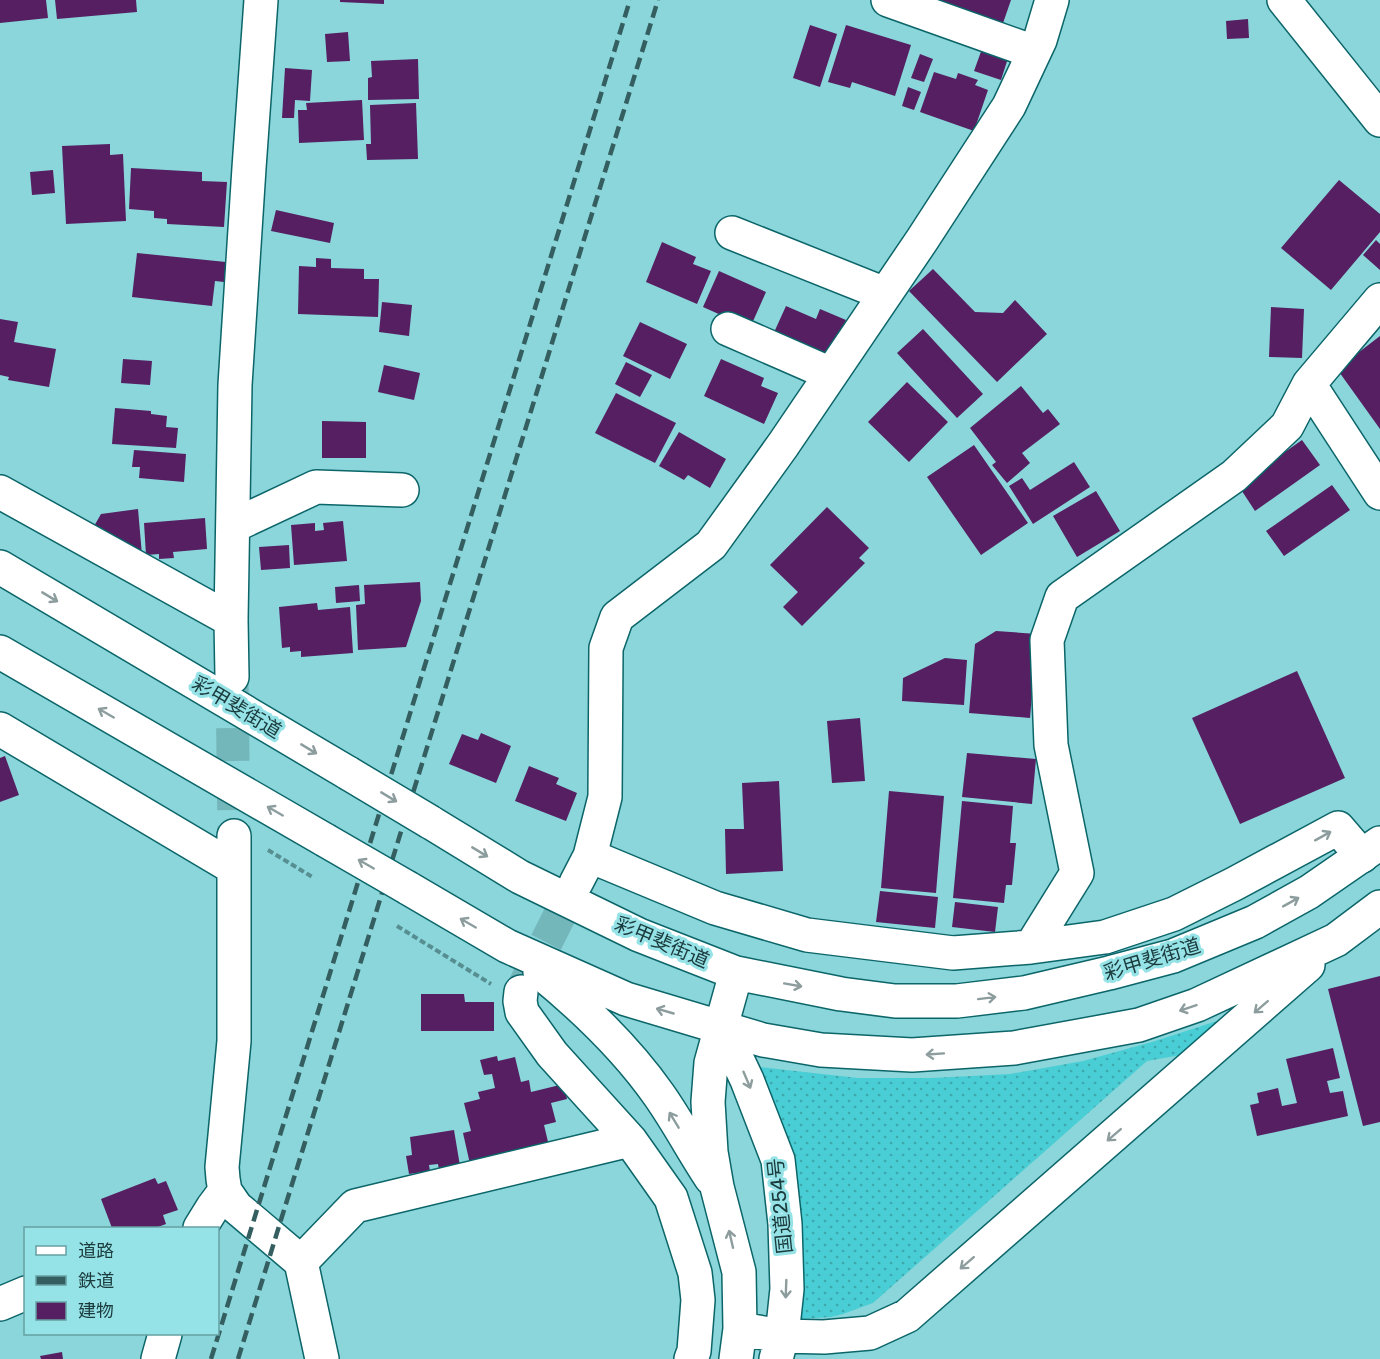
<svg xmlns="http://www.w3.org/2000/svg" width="1380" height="1359" font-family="Rubik,'Noto Sans JP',sans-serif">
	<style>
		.grass { fill: url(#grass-dots) }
		.building { fill: #551f61 }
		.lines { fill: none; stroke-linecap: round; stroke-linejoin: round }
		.minor-tunnel { stroke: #74b7bb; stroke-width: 33; stroke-dasharray: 33 16; stroke-linecap: butt }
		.minor-casing { stroke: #0b6569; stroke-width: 36 }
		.highway-casing { stroke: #0b6569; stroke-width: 36 }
		.path { stroke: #568e91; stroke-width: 4; stroke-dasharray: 6 3; stroke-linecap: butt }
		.minor { stroke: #fff; stroke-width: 33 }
		.highway { stroke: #fff; stroke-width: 33 }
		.rail { stroke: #345e60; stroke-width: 4.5; stroke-dasharray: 12 6; stroke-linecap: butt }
		.highway-bridge-casing { stroke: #0b6569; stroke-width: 36; stroke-linecap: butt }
		.highway-bridge { stroke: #fff; stroke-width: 33 }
		.oneway { stroke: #8d9d9e }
		.labels { text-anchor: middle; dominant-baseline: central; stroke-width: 6; stroke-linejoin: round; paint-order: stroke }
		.street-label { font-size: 20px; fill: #1b3b3d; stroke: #96e3e7 }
	</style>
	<defs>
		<pattern id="grass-dots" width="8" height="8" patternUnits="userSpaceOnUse" patternTransform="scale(1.5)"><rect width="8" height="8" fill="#4aced5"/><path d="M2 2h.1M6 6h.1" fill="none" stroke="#3da8ae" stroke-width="1.8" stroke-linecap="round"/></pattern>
	</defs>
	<rect width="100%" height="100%" fill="#8ad6da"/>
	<path class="grass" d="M1220,1020L1181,1055L1147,1061L873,1303L843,1314L831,1317L798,1319L790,1160L760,1067L858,1078H932L1010,1074L1083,1061L1152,1042Z"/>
	<path class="building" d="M0,0H46L48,18L0,23Z
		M55,0H136L137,12L57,19Z
		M340,0H384V4L340,2Z
		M938,0H1011L1002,26L937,4Z
		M1248,19L1249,38L1227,39L1226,21Z
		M810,25L837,34L820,87L793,78Z
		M846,25L911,45L895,96L852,82L850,88L828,82Z
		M348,32L350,61L327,62L325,34Z
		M983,46L1009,55L1001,80L974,71Z
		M920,54L933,59L924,82L911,78Z
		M418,59L419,99L368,100V78L372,77L371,61Z
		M285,68L312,70L310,101L295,100L294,118H282Z
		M934,72L956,79L958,73L978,80L975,85L988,90L974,131L920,112Z
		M908,87L921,92L914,110L902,106Z
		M362,100L364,140L299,143L298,110H307L306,103Z
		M416,103L418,159L367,160L366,144H371L370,105Z
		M110,144V155L123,154L126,221L66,224L62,146Z
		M131,168L202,172V181L227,182L224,227L167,224V219L154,218V211L129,209Z
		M53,170L55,193L32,195L30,172Z
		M1339,180L1380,214V232L1331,290L1281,248Z
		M276,210L334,223L330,243L271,231Z
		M1376,240L1380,244V270L1363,255Z
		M662,242L696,257L693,264L711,271L697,304L646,282Z
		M137,253L226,262L224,282L215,281L212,306L132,297Z
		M316,258L331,259V268L364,269V279H379L378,317L298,314L299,266L316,267Z
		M933,269L975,312L1003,313L1015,300L1047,334L997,382L909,291Z
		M719,271L766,292L750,328L703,307Z
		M382,302L412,305L409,336L379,332Z
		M786,306L816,319L820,309L846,320L825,365L771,339Z
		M1271,307L1304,309L1302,358L1269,357Z
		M0,319L18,322L14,342L56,349L49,387L8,380L9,377L0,375Z
		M640,322L687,344L670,379L623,356Z
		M923,329L983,394L957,418L897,353Z
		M1380,336V429L1337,369Z
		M123,359L152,361L150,385L121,383Z
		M721,359L764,378L761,386L778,393L764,424L704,396Z
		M626,362L652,375L640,397L615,384Z
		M384,365L420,373L414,400L378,392Z
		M907,382L948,422L909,462L868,422Z
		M1021,386L1043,413L1048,409L1060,424L1022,453L1030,463L1007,483L992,465L996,462L970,428Z
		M616,393L676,423L655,463L595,433Z
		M115,408L151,411V414L167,416L166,427L178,428L176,448L112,444Z
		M322,421L366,422V458H322Z
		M679,432L726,459L710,488L688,475L684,480L659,466Z
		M1302,440L1320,465L1255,511L1238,485Z
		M974,445L1028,523L981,555L927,477Z
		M134,450L186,454L184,482L139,478L140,467H132Z
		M1074,462L1090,487L1033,524L1009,486L1022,478L1030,490Z
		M1332,485L1350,510L1284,556L1266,531Z
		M1096,491L1120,531L1077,557L1053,516Z
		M827,507L869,548L859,558L865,563L802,626L783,607L798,592L770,565Z
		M138,509L142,555L93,528L101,514Z
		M205,518L207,549L173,552L174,558L159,559V554L146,555L144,523Z
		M343,521L347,561L294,565L291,525L315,523V531L324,530L323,523Z
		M289,545L290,568L261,570L259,547Z
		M420,582L421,601L406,647L358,650L356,605L365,604L364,585Z
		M359,585L360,601L336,603L335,587Z
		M317,603L318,610L350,607L353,653L301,657V651L290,652V647L282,648L279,607Z
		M996,631L1037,634L1030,718L969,713L975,644Z
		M945,658L967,660L964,705L902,701L903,678Z
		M1297,671L1345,778L1240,824L1192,718Z
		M860,718L865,781L832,783L827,721Z
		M481,733L511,746L496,783L449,764L462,734L478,740Z
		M967,753L1036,759L1032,804L962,797Z
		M5,756L19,795L0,802V758Z
		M529,766L559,778L556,784L577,793L566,821L515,801Z
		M779,781L783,871L726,874L725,829H744L742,783Z
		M889,791L944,796L936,893L881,888Z
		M962,801L1013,806L1010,843H1016L1012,885H1006L1004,903L953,898Z
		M880,891L938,897L935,928L876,922Z
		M955,902L998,907L995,932L952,927Z
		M1380,976V1122L1363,1126L1328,989Z
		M421,994H464L465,1002H494V1031H421Z
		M1333,1048L1340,1078L1327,1081L1330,1093L1343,1091L1348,1116L1257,1136L1250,1105L1259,1103L1257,1093L1278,1088L1282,1106L1297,1103L1286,1059Z
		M497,1056L498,1061L515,1057L521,1082L529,1080L531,1092L564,1084L567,1099L551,1103L556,1122L544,1125L549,1146L470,1164L463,1133L471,1131L464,1103L480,1099L478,1092L495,1088L492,1074L484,1075L480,1060Z
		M454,1130L460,1166L439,1170L438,1164L429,1165L430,1171L409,1174L406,1156L412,1155L410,1137Z
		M155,1178L158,1184L166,1181L178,1210L163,1215L166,1224L155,1228H112L101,1199Z
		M62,1352L63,1359H41L40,1356Z"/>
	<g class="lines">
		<path class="minor-tunnel" d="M232,679L234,836
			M524,986L576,883"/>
		<defs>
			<path id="minor" d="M888,0L1034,52
				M1284,0L1380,120
				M732,233L885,294
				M728,329L831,374
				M1309,384L1380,493
				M0,492L231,620
				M233,526L316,487L402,490
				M232,677L231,620L235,385L249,168L261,0
				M0,729L234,868
				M234,836V1041L222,1167L223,1179L225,1191L236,1207L301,1262L322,1359
				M590,856L715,908L807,935L953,953L1031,947L1105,937L1174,914L1234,884L1338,828L1362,856
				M576,883L590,856L605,797L606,648L617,617L711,545L783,445L922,240L1009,106L1040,40L1052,0
				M1031,947L1077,873L1051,745L1047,640L1062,597L1234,476L1287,426L1309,384L1380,300
				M521,992L520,1001L522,1012L552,1054L630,1140L671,1198L695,1273L698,1300L694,1351L691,1359
				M200,1228L213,1207L225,1191
				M301,1262L355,1206L630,1140
				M0,1304L26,1293
				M158,1359L165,1334"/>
			<path id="highway" d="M0,567L348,773
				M0,652L325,840
				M430,822L520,877L639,935L736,973L841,994L895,1001H957L1024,993L1109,973L1173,956L1255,922L1309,892L1380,843
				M408,888L507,946L626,999L763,1040L821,1050L912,1055L1014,1048L1139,1025L1197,1005L1336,940L1380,907
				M540,972C584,1008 626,1048 659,1095C678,1122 693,1151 711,1178
				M722,1027L747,1080L778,1160L785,1224L787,1289L782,1336L776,1359
				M740,1329L782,1336L824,1337L870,1333L907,1316L1308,965
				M736,1359L740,1329L739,1272L717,1187L711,1152L708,1102L711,1063L736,973"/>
		</defs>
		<use href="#minor" class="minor-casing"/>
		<use href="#highway" class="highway-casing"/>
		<path class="path" d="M268,850L314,878
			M397,926L491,984"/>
		<use href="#minor" class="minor"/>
		<use href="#highway" class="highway"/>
		<path class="rail" d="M211,1359L630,0
			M238,1359L658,0"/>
		<defs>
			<path id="highway-bridge" d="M348,773L430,822
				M325,840L408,888"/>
		</defs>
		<use href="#highway-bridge" class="highway-bridge-casing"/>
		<use href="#highway-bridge" class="highway-bridge"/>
	</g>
	<defs><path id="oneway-shaft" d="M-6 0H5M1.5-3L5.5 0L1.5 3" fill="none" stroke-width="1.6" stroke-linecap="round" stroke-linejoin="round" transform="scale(1.5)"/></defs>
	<g class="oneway">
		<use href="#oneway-shaft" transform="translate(50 597) rotate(31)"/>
		<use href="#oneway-shaft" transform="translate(106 713) rotate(-150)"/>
		<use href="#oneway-shaft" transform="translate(309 749) rotate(31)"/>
		<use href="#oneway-shaft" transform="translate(389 797) rotate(31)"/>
		<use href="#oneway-shaft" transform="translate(275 811) rotate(-150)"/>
		<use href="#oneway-shaft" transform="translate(1323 836) rotate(-29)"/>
		<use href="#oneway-shaft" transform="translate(480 852) rotate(31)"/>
		<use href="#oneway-shaft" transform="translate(366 864) rotate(-150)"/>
		<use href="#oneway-shaft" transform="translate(1291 902) rotate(-29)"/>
		<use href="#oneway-shaft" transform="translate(468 923) rotate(-150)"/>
		<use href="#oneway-shaft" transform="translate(793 985) rotate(10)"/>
		<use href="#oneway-shaft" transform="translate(987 998) rotate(-7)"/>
		<use href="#oneway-shaft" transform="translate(1261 1007) rotate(139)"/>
		<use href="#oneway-shaft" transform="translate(1188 1008) rotate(161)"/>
		<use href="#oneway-shaft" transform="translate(665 1011) rotate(-164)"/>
		<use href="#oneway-shaft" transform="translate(935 1054) rotate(176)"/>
		<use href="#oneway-shaft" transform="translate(747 1080) rotate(67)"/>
		<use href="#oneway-shaft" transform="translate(674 1120) rotate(-121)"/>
		<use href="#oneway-shaft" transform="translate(1114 1135) rotate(139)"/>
		<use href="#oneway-shaft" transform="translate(731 1239) rotate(-103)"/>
		<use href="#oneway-shaft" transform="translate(967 1263) rotate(139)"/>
		<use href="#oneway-shaft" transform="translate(786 1289) rotate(92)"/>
	</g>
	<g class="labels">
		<g class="street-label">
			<text transform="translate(237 707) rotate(31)">彩甲斐街道</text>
			<text transform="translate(662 942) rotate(23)">彩甲斐街道</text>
			<text transform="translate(1152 959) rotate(-17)">彩甲斐街道</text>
			<text transform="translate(780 1206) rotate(-96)">国道254号</text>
		</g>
	</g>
	<rect x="24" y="1227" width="195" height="108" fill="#96e3e7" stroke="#65a0a3" stroke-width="1.5"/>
	<rect x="36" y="1246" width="30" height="9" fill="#ffffff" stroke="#65a0a3" stroke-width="1.5"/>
	<text x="78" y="1257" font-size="18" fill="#1b3b3d">道路</text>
	<rect x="36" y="1276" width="30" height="9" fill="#345e60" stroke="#65a0a3" stroke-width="1.5"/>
	<text x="78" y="1287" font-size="18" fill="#1b3b3d">鉄道</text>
	<rect x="36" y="1302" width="30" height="18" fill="#551f61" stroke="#65a0a3" stroke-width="1.5"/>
	<text x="78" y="1317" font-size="18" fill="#1b3b3d">建物</text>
</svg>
